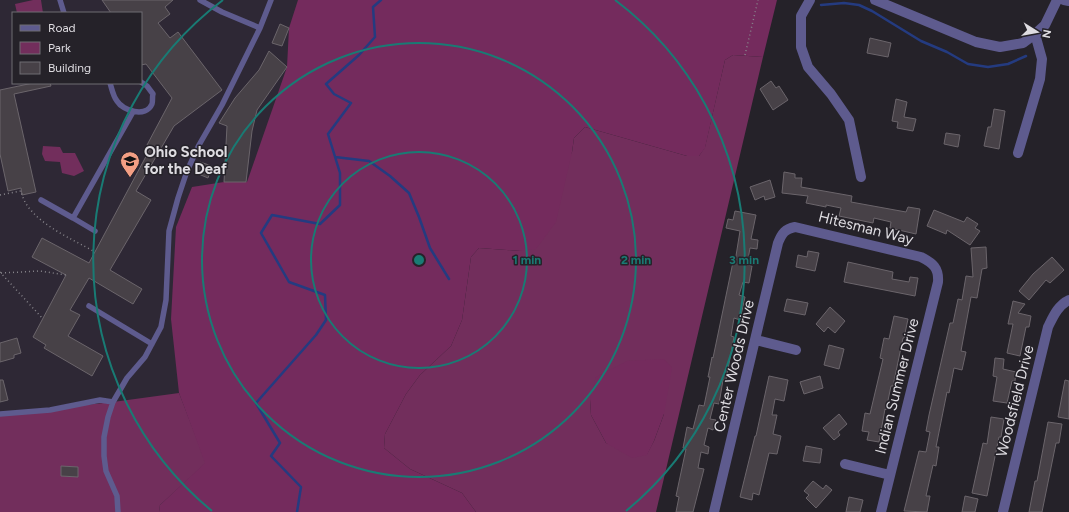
<svg xmlns="http://www.w3.org/2000/svg" width="1069" height="512" font-family="Figtree,sans-serif">
	<style>
		.built { fill: #2e2835; fill-rule: evenodd }
		.green { fill: #722e5c; fill-rule: evenodd }
		.forest { fill: #742b5d }
		.lines { fill: none; stroke-linecap: round; stroke-linejoin: round }
		.stream { stroke: #243b80; stroke-width: 2.5 }
		.building { fill: #474147; stroke: #6b656b }
		.path { stroke: #87858b; stroke-width: 1.5; stroke-dasharray: 1 3; stroke-linecap: butt }
		.lane { stroke: #5e5b8e; stroke-width: 5.5 }
		.street { stroke: #5e5b8e; stroke-width: 10 }
		.ring { fill: none; stroke: #197b74; stroke-width: 2 }
		.labels { text-anchor: middle; dominant-baseline: central; stroke-width: 3; stroke-linejoin: round; paint-order: stroke }
		.poi-label { font-size: 15px; font-weight: bold; fill: #dedce1; stroke: #252229; text-anchor: start }
		.street-label { font-size: 15px; fill: #dedce1; stroke: #252229 }
		.centre { fill: #197b74; stroke: #252229; stroke-width: 2 }
		.ring-label { font-size: 12px; text-anchor: middle; font-weight: bold; fill: #197b74; stroke: #252229; stroke-width: 3; stroke-linejoin: round; paint-order: stroke }
	</style>
	<rect width="100%" height="100%" fill="#252229"/>
	<path class="built" d="M0,0H321L179,392L206,463L160,512H0ZM13,13H141V83H13Z"/>
	<path class="green" d="M33,0H41L43,13H17L15,4Z
		M733,55L763,57L656,512H476L462,493L410,469L384,448L385,434L406,394L420,375L451,346L462,320L471,257L479,248L521,251L572,152L574,138L585,127L687,156H699L705,147L725,60ZM590,399L664,414L654,441L647,454L606,443L591,415Z
		M43,146L60,147L63,153H75L84,171L74,176L62,173L60,162L45,161L42,154Z
		M179,393L206,463L160,505L159,512H0V414L113,402Z"/>
	<path class="forest" d="M298,0H777L763,57L733,55L725,60L705,148L699,156H687L585,127L574,138L572,152L556,222L536,249L521,251L479,248L471,257L462,320L451,346L420,375L406,394L385,434L384,448L410,469L462,493L476,512H159L160,505L205,463L179,393L171,319L176,227L192,187L224,182H247L287,67L289,28Z
		M664,359L672,368L664,414L654,441L647,455L632,458L606,443L591,415L590,399L596,377L627,361Z"/>
	<g class="lines">
		<path class="stream" d="M821,5L844,3L859,5L872,11L921,41L947,52L968,64L988,67L1008,64L1026,56
			M335,157L369,161L390,176L409,193L419,217L430,248L449,279
			M297,512L301,487L271,456L280,443L256,403L316,335L326,320L325,295L289,282L261,233L272,215L320,224L340,205V173L328,134L351,103L334,94L326,84L359,55L375,37L373,7L381,0"/>
	</g>
	<path class="building" d="M102,0H173L165,7L170,14L158,23L170,38L178,32L222,90L174,126L136,191L151,200L110,270L142,289L133,304L89,278L70,310L80,315L68,336L103,356L92,376L44,348L46,345L33,337L66,275L32,257L42,238L89,263L151,147L147,145L172,98L146,64L141,65V13H111Z
		M280,24L289,28L282,46L272,43Z
		M870,38L891,43L888,57L867,53Z
		M269,51L287,67L257,110L252,131L246,182H224L227,126L219,123L235,98L259,70Z
		M771,81L776,88L779,86L788,100L773,110L760,89Z
		M33,83H50L51,86L14,94L36,192L22,195L21,188L8,191L0,154V90Z
		M896,99L907,102L904,117L916,119L913,131L897,128L898,122L892,121Z
		M994,109L1005,111L999,149L984,146L988,127H991Z
		M946,133L960,135L958,147L944,144Z
		M200,162L212,166L208,178L196,173Z
		M784,172L795,174V178H802L801,187L852,196L851,202L906,212L908,207L920,209L916,234L890,228L891,222L874,218L873,223L839,216L841,208L826,205V207L806,203L808,196L782,193Z
		M770,180L775,197L765,200L764,196L755,200L750,187Z
		M934,210L964,222L967,217L978,224L975,228L980,231L970,245L947,230L946,234L927,226Z
		M735,211L756,215L751,239L758,240L757,249L750,248L747,265L752,266L749,283L743,282L739,295L745,297L740,320L734,318L731,336L734,337L726,380H723L719,404L714,403L710,419L716,420L713,430L708,428L704,445L709,447L708,454L701,452L698,468L704,469L693,512H676L679,497L676,496L686,449L683,448L687,427L693,429L699,405L704,406L710,377H708L712,357L713,358L733,262H735L740,231L726,228L728,219L733,220Z
		M986,247L987,268L982,269L977,298L971,297L961,351L966,352L962,370L954,368L949,393L947,392L936,447H939L936,466L933,465L926,496H930L927,512L904,511L919,451L926,452L930,432L926,431L929,415L950,323H953L958,299L962,300L966,276L973,277L971,248Z
		M808,251L819,253L815,271L796,267L798,255L807,257Z
		M1052,257L1064,270L1050,283L1046,280L1029,300L1019,291L1033,274Z
		M848,262L893,272L892,279L909,282L910,277L918,278L915,296L844,282Z
		M787,299L808,303L805,315L784,311Z
		M1013,301L1025,304L1018,313L1031,316L1029,327H1026L1020,356L1007,353L1013,324H1008Z
		M830,307L845,321L835,333L828,327L824,332L816,324Z
		M894,316L908,319L904,338H903L893,386H891L886,410L885,409L879,442L867,440L869,432L862,431L865,413L870,414L883,359L880,358L884,338L889,339Z
		M17,338L21,353L14,355V358L0,362V343Z
		M829,345L844,349L839,369L824,365Z
		M995,358L1004,359L1003,369L1016,372L1015,381H1012L1007,403L993,401L997,377L993,376Z
		M769,376L788,380L784,401L775,399L772,415H777L773,434L781,436L777,454L769,453L759,495L753,493L752,500L740,497L755,436H756Z
		M820,376L823,388L804,394L800,382Z
		M0,380H3L8,400L0,402Z
		M1065,380L1069,381V419L1058,417Z
		M839,414L847,424L838,432L840,435L834,440L823,428Z
		M991,417L1004,419L1001,437H999L987,496L972,493L983,443L987,444Z
		M1048,422L1062,424L1059,443H1056L1042,512H1029L1035,481H1037Z
		M806,446L822,449L820,463L803,461Z
		M61,466L78,467V477L61,476Z
		M813,481L823,489L826,485L832,490L816,508L806,498L809,495L804,491Z
		M965,496L978,499L975,512H962Z
		M849,497L863,500L860,512H846Z"/>
	<g class="lines">
		<path class="path" d="M745,55L758,0
			M0,195L21,191C27,221 71,238 95,252
			M0,272L43,319
			M1,273L40,271L66,275"/>
		<path class="lane" d="M60,0L64,13
			M200,0L222,12L260,28
			M110,83C112,89 113,96 117,101C123,111 146,118 152,104C153,101 152,97 153,94L147,86L141,82
			M41,200L73,218
			M95,231L73,218L133,112
			M89,306L152,344
			M0,414L50,410L100,400L113,402
			M118,512L117,496L106,471L104,456V437L108,417L113,402L127,378L145,357L161,327L166,300L169,231L178,198L187,171L199,145L222,105L260,28L271,0"/>
		<path class="street" d="M810,0L801,16V47L808,67L831,94L849,120L861,177
			M875,0L976,42L1000,47L1023,43L1035,34
			M1064,0L1069,1
			M1018,153L1040,79L1042,59L1035,34L1045,25L1057,0
			M756,340L796,350
			M845,464L890,475
			M714,512L778,243C782,233 785,229 795,227L921,257C933,263 939,268 938,282L881,512
			M1003,512L1048,327C1053,317 1058,305 1069,300"/>
	</g>
	<g class="ring">
		<circle cx="419" cy="260" r="108"/>
		<circle cx="419" cy="260" r="217"/>
		<path d="M212 511A325 325 0 0 1 223 0M615 0A325 325 0 0 1 626 511"/>
	</g>
	<defs>
		<symbol id="school-pin" viewBox="-11 -11 22 30"><path d="M0 17L-7.5 6A9.5 9.5 0 1 1 7.5 6Z" fill="#f39f84" stroke="#252229"/><path d="M0-5L7-2L0 1L-7-2ZM-4 1L0 2.5L4 1V4Q0 6-4 4Z" fill="#111"/></symbol>
	</defs>
	<g fill-rule="evenodd">
		<use href="#school-pin" x="119" y="150" width="22" height="30"/>
	</g>
	<g class="labels">
		<g class="poi-label">
			<text x="144" y="152">Ohio School<tspan x="144" dy="17">for the Deaf</tspan></text>
		</g>
		<g class="street-label">
			<text transform="translate(866 228) rotate(14)">Hitesman Way</text>
			<text transform="translate(734 366) rotate(-77)">Center Woods Drive</text>
			<text transform="translate(897 386) rotate(-76)">Indian Summer Drive</text>
			<text transform="translate(1015 401) rotate(-76)">Woodsfield Drive</text>
		</g>
	</g>
	<circle cx="419" cy="260" r="6" class="centre"/>
	<g class="ring-label">
		<text x="527" y="264">1 min</text>
		<text x="636" y="264">2 min</text>
		<text x="744" y="264">3 min</text>
	</g>
	<rect x="12" y="12" width="130" height="72" fill="#252229" stroke="#6f6c73"/>
	<rect x="20" y="25" width="20" height="6" fill="#5e5b8e" stroke="#6f6c73"/>
	<text x="48" y="32" font-size="12" fill="#dedce1">Road</text>
	<rect x="20" y="42" width="20" height="12" fill="#722e5c" stroke="#6f6c73"/>
	<text x="48" y="52" font-size="12" fill="#dedce1">Park</text>
	<rect x="20" y="62" width="20" height="12" fill="#474147" stroke="#6f6c73"/>
	<text x="48" y="72" font-size="12" fill="#dedce1">Building</text>
	<g transform="translate(1037 32) rotate(101)" stroke="#252229" stroke-width="3" paint-order="stroke">
	<path d="M0-3L7 15L0 10L-7 15Z" fill="#dedce1"/>
	<text y="-6" font-size="11" font-weight="bold" text-anchor="middle" fill="#dedce1">N</text>
	</g>
</svg>
